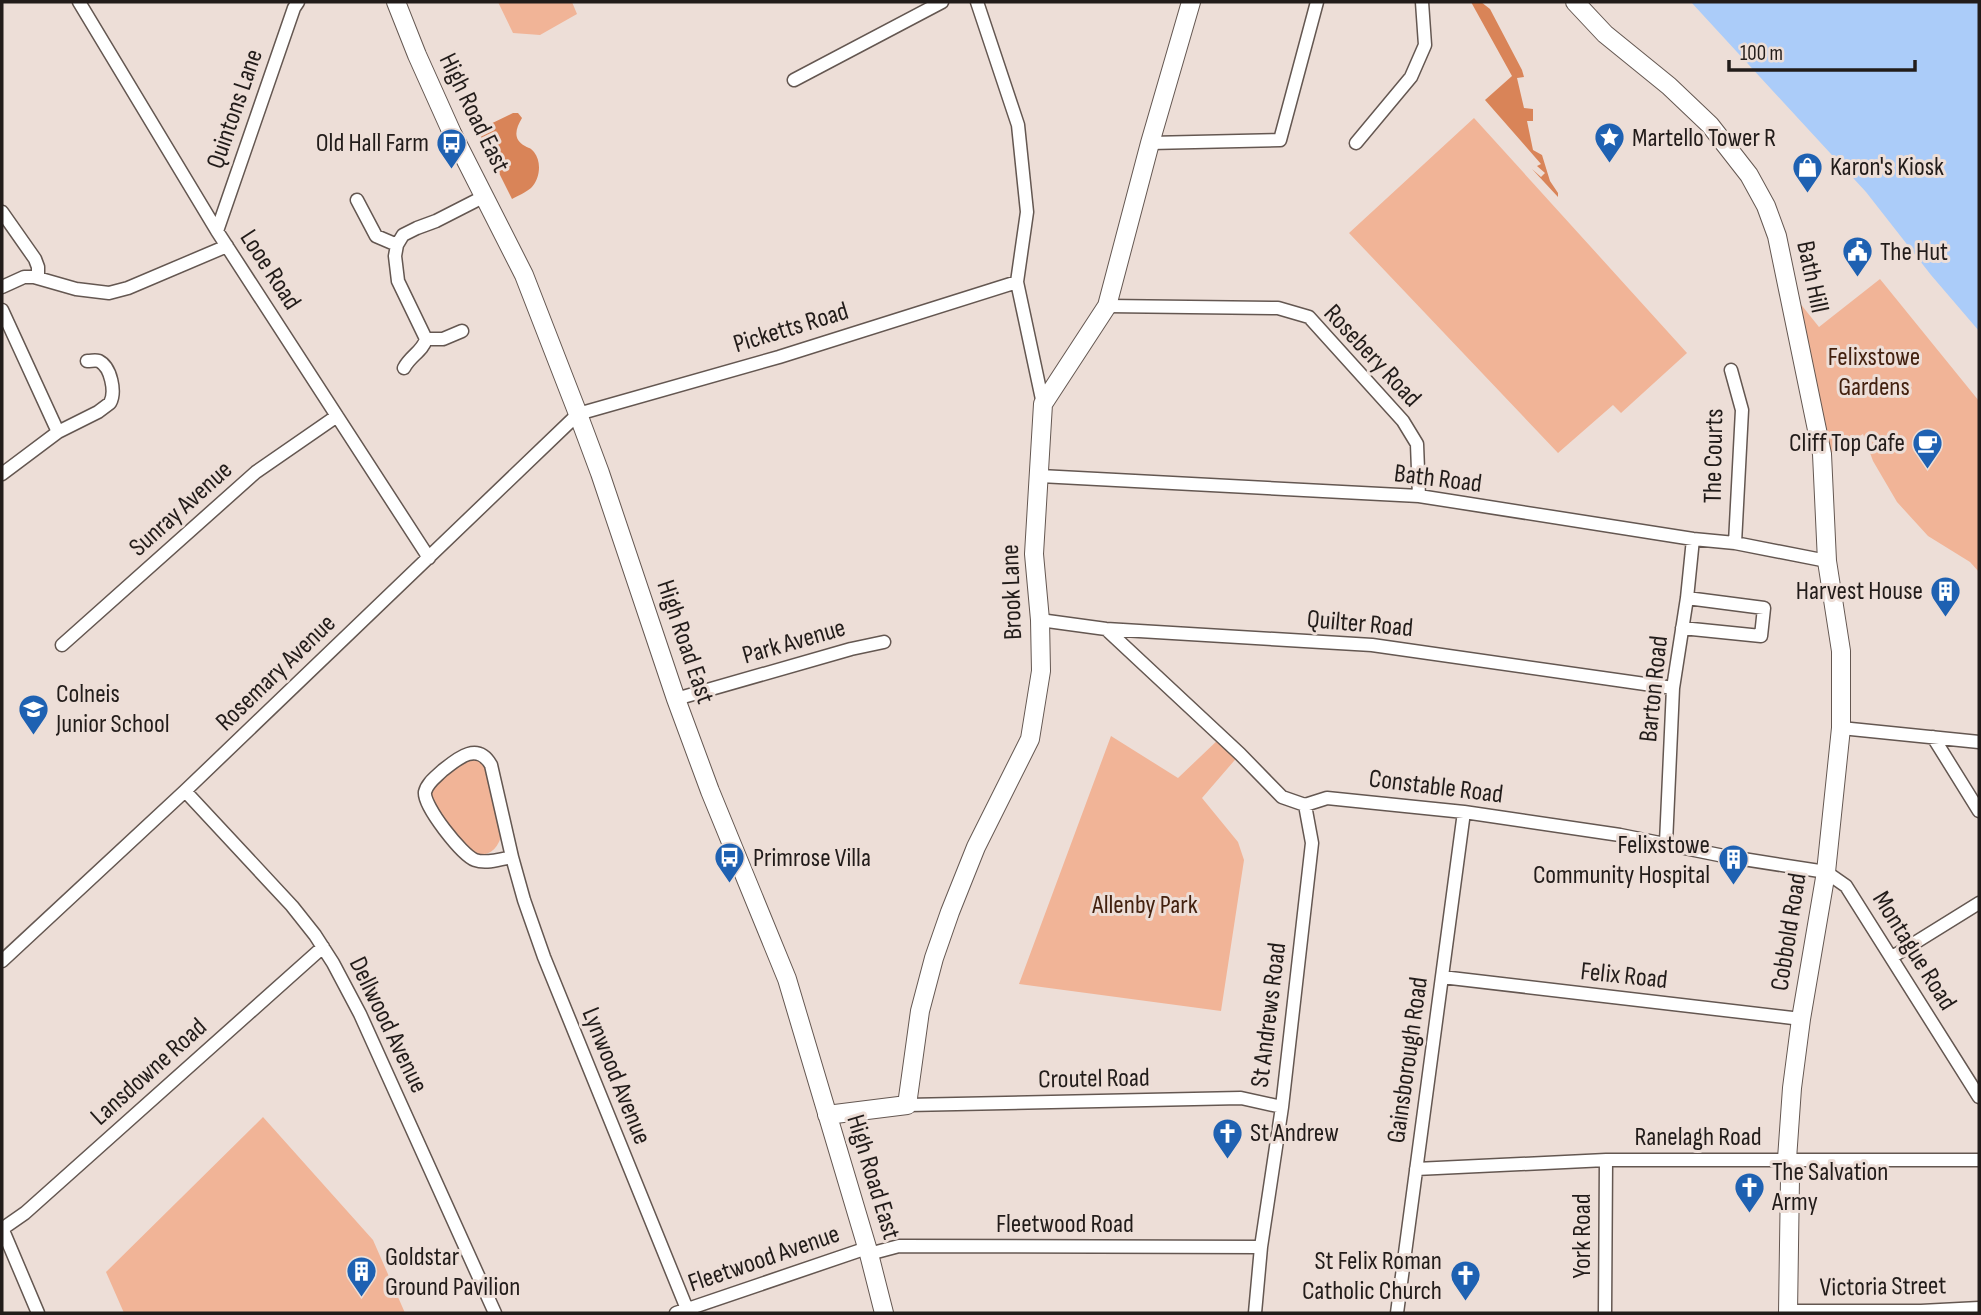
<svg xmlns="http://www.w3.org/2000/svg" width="1981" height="1315" font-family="'Sofia Sans Condensed',sans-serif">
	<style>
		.green { fill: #f1b497 }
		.forest { fill: #d98458 }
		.water { fill: #abccf9 }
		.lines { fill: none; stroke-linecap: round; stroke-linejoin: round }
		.street-casing { stroke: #645751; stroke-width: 15 }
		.secondary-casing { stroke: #645751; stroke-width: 20 }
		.street { stroke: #fff; stroke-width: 12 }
		.secondary { stroke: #fff; stroke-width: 18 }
		.labels { text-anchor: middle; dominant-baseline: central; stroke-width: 6; stroke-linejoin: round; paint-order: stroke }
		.street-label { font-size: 26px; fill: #221c1a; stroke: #edded7 }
		.poi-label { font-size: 26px; fill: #221c1a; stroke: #edded7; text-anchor: start }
		.park-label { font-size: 26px; fill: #43210f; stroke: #edded7 }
	</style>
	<rect width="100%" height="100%" fill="#edded7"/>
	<path class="green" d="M498,2H572L577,14L540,35L513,33Z
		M1474,118L1687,353L1621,413L1613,405L1558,453L1349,233Z
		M1880,279L1979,401V572L1970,562L1928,536L1897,502L1873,461L1863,434L1827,455L1795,297L1819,327Z
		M1111,736L1178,778L1221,737L1240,754L1202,798L1238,842L1244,860L1221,1011L1019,984Z
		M477,758L487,764L502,833C498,849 490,857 473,854L432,807L430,789L462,761Z
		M263,1117L373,1240L405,1313H124L106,1272Z"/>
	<path class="forest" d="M1471,2H1481L1490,9L1522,70L1524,77L1517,78L1524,108L1533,109V121H1527L1533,150L1542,155L1550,181L1558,193V197L1532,169L1541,177L1545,173L1537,166L1541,164L1485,100L1512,76Z
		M513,113H518L522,118C516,128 512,139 525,146C530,149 530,147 534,152C542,162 540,179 531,188C526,192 518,196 512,199L479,133L480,129Z"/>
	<path class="water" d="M1691,2H1979V331L1931,275L1866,192Z"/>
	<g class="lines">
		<defs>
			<path id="street" d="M79,2L217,231L429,558
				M977,2L1018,125L1027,212L1017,282L1043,404
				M794,80L942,2
				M1150,143L1280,140L1317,2
				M1356,143L1411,77L1425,45L1422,2
				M357,200L376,236L397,245
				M2,212L35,259L38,267V277
				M217,231L294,8L298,2
				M2,287L24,277H34L76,289L109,293L128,288L227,246
				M1107,306L1278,308L1309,317L1403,421L1417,444L1419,496
				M2,310L58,432
				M426,339H443L462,331
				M404,368C410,356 423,351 426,339L398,281L395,256L397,245L403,235L417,228L436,221L485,196
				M1731,370L1742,410L1735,543
				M2,474L58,432L98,412L110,403C116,392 111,367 99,361C95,360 92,361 87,361
				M1040,476L1419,496L1693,539L1735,543L1827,561
				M1040,620L1106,629L1372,645L1673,688
				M1682,628L1761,636L1764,608L1687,598
				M1106,629L1240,754L1282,797L1305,805L1327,798L1464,812L1620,835L1724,856L1826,872L1846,886L1979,1097
				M62,645L256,472L337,416
				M676,699L851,649L884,642
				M1841,728L1979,742
				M1933,737L1979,811
				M185,791L292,906L315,935L333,963L360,1014L495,1313
				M1666,843L1673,688L1687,598L1693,539
				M512,857L491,765C477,741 457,759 442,771C436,777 427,783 425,792C423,806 462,855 475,860C486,864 502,859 512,857L524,900L544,957L687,1309
				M1892,957L1979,903
				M2,961L185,791L578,414L779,357L1017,282
				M1442,977L1801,1019
				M907,1105L1241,1098L1282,1107
				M1416,1169L1606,1160H1979
				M2,1228L38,1313
				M2,1229L25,1213L323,947
				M869,1254L899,1246L1261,1247
				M1788,1311H1921L1979,1308
				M676,1313L867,1248
				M1255,1313L1261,1247L1282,1107L1312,843L1305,805
				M1397,1313L1464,812
				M1605,1313L1606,1160"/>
			<path id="secondary" d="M396,2L417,55L452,133L524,275L578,414L600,473L676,699L710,791L787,979L869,1254L884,1313
				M1575,2L1605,34L1669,86L1710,125L1749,175L1766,206L1777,236L1822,454L1827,561L1841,651V728L1826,872L1801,1019L1792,1088L1787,1159L1790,1178L1788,1313
				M827,1115L907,1105L920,1011L934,958L950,912L976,847L1030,739L1041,671L1040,620L1034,554L1043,404L1107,306L1150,143L1191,2"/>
		</defs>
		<use href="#street" class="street-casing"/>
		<use href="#secondary" class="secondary-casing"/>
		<use href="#street" class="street"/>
		<use href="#secondary" class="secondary"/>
	</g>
	<defs>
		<symbol id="sight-pin" viewBox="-11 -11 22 30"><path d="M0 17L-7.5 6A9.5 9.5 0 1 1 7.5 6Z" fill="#1e61b2" stroke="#edded7"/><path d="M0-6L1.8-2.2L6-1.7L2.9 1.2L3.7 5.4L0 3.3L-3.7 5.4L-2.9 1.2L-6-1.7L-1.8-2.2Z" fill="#fff"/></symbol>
		<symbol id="bus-pin" viewBox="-11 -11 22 30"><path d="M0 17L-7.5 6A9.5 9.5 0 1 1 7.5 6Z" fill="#1e61b2" stroke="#edded7"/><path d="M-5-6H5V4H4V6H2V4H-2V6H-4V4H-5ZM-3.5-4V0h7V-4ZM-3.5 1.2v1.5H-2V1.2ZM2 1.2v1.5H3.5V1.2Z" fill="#fff"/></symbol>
		<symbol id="shop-pin" viewBox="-11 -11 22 30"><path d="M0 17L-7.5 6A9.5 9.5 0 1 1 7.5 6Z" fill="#1e61b2" stroke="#edded7"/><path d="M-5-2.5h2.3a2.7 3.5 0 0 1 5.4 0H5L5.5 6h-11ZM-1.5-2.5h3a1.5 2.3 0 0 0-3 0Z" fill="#fff"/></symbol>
		<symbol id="civic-pin" viewBox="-11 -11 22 30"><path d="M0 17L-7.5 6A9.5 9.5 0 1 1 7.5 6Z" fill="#1e61b2" stroke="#edded7"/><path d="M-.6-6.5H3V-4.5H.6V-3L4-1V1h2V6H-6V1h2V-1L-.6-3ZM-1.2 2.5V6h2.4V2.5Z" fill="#fff"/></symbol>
		<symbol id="cafe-pin" viewBox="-11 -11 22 30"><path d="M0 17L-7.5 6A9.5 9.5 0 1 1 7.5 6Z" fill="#1e61b2" stroke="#edded7"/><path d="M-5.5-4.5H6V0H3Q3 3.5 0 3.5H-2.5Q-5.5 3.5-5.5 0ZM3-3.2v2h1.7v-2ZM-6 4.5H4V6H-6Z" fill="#fff"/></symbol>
		<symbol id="building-pin" viewBox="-11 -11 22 30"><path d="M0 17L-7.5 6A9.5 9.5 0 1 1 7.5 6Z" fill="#1e61b2" stroke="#edded7"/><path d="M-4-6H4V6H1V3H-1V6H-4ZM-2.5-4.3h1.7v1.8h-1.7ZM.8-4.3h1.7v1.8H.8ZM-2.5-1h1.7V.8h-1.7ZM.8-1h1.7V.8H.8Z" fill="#fff"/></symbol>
		<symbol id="school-pin" viewBox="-11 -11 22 30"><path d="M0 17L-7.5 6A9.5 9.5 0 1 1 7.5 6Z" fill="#1e61b2" stroke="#edded7"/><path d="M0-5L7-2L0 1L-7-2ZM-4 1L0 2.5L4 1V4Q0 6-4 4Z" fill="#fff"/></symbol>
		<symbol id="church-pin" viewBox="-11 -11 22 30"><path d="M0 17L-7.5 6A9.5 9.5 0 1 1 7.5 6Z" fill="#1e61b2" stroke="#edded7"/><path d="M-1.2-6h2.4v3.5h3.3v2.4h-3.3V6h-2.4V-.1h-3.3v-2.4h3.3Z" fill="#fff"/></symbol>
	</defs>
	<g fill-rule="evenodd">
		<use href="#sight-pin" x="1592" y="120" width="35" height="47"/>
		<use href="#bus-pin" x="434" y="126" width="35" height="47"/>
		<use href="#shop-pin" x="1790" y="150" width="35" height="47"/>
		<use href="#civic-pin" x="1840" y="234" width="35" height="47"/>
		<use href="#cafe-pin" x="1910" y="426" width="35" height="47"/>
		<use href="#building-pin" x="1928" y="574" width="35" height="47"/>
		<use href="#school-pin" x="16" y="692" width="35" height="47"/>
		<use href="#bus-pin" x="712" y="840" width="35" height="47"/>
		<use href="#building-pin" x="1716" y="842" width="35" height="47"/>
		<use href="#church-pin" x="1210" y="1116" width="35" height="47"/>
		<use href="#church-pin" x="1732" y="1170" width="35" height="47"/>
		<use href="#building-pin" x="344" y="1254" width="35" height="47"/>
		<use href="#church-pin" x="1448" y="1258" width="35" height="47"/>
	</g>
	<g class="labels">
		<g class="street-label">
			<text transform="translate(235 109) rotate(-71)">Quintons Lane</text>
			<text transform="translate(474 113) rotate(64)">High Road East</text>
			<text transform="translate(270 270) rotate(57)">Looe Road</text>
			<text transform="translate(1812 277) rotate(78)">Bath Hill</text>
			<text transform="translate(791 328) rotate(-17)">Picketts Road</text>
			<text transform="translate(1372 356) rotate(47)">Rosebery Road</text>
			<text transform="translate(1714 456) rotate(-89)">The Courts</text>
			<text transform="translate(1438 479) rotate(7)">Bath Road</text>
			<text transform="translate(181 509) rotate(-42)">Sunray Avenue</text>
			<text transform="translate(1012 592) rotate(-92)">Brook Lane</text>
			<text transform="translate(1360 624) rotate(5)">Quilter Road</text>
			<text transform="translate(685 642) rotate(71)">High Road East</text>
			<text transform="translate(794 642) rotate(-16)">Park Avenue</text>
			<text transform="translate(276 673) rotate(-44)">Rosemary Avenue</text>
			<text transform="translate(1654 689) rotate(-84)">Barton Road</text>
			<text transform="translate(1436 787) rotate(7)">Constable Road</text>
			<text transform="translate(1789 932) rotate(-81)">Cobbold Road</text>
			<text transform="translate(1914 951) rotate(58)">Montague Road</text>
			<text transform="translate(1624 976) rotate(6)">Felix Road</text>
			<text transform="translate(1269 1015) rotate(-83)">St Andrews Road</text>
			<text transform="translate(388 1025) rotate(64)">Dellwood Avenue</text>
			<text transform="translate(1408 1060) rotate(-82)">Gainsborough Road</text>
			<text transform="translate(149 1072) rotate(-42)">Lansdowne Road</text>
			<text transform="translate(616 1076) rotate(68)">Lynwood Avenue</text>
			<text transform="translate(1094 1079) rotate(-1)">Croutel Road</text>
			<text x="1698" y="1137">Ranelagh Road</text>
			<text transform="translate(873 1177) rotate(73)">High Road East</text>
			<text x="1065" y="1224">Fleetwood Road</text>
			<text transform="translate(1582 1236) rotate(-90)">York Road</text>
			<text transform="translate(764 1259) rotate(-19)">Fleetwood Avenue</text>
			<text transform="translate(1883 1287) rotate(-1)">Victoria Street</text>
		</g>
		<g class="poi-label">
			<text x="1632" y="138">Martello Tower R</text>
			<text x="429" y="143" text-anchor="end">Old Hall Farm</text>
			<text x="1830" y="167">Karon's Kiosk</text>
			<text x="1880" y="252">The Hut</text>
			<text x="1905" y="443" text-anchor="end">Cliff Top Cafe</text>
			<text x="1923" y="591" text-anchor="end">Harvest House</text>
			<text x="56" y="694">Colneis<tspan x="56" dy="30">Junior School</tspan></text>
			<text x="1710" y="845" text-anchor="end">Felixstowe<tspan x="1710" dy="30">Community Hospital</tspan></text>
			<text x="753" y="858">Primrose Villa</text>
			<text x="1250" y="1133">St Andrew</text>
			<text x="1772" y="1172">The Salvation<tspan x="1772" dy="30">Army</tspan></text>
			<text x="385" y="1257">Goldstar<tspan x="385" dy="30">Ground Pavilion</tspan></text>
			<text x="1442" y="1261" text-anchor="end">St Felix Roman<tspan x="1442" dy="30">Catholic Church</tspan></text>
		</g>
		<g class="park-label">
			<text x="1874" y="357">Felixstowe<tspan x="1874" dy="30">Gardens</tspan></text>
			<text x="1145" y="905">Allenby Park</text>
		</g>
	</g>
	<rect width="1981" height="1315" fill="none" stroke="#221c1a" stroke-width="7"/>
	<path d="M1729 60v10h186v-10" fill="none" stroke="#221c1a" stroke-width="3.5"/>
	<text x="1740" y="60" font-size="21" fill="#221c1a" stroke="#edded7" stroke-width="5" paint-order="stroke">100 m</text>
</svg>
